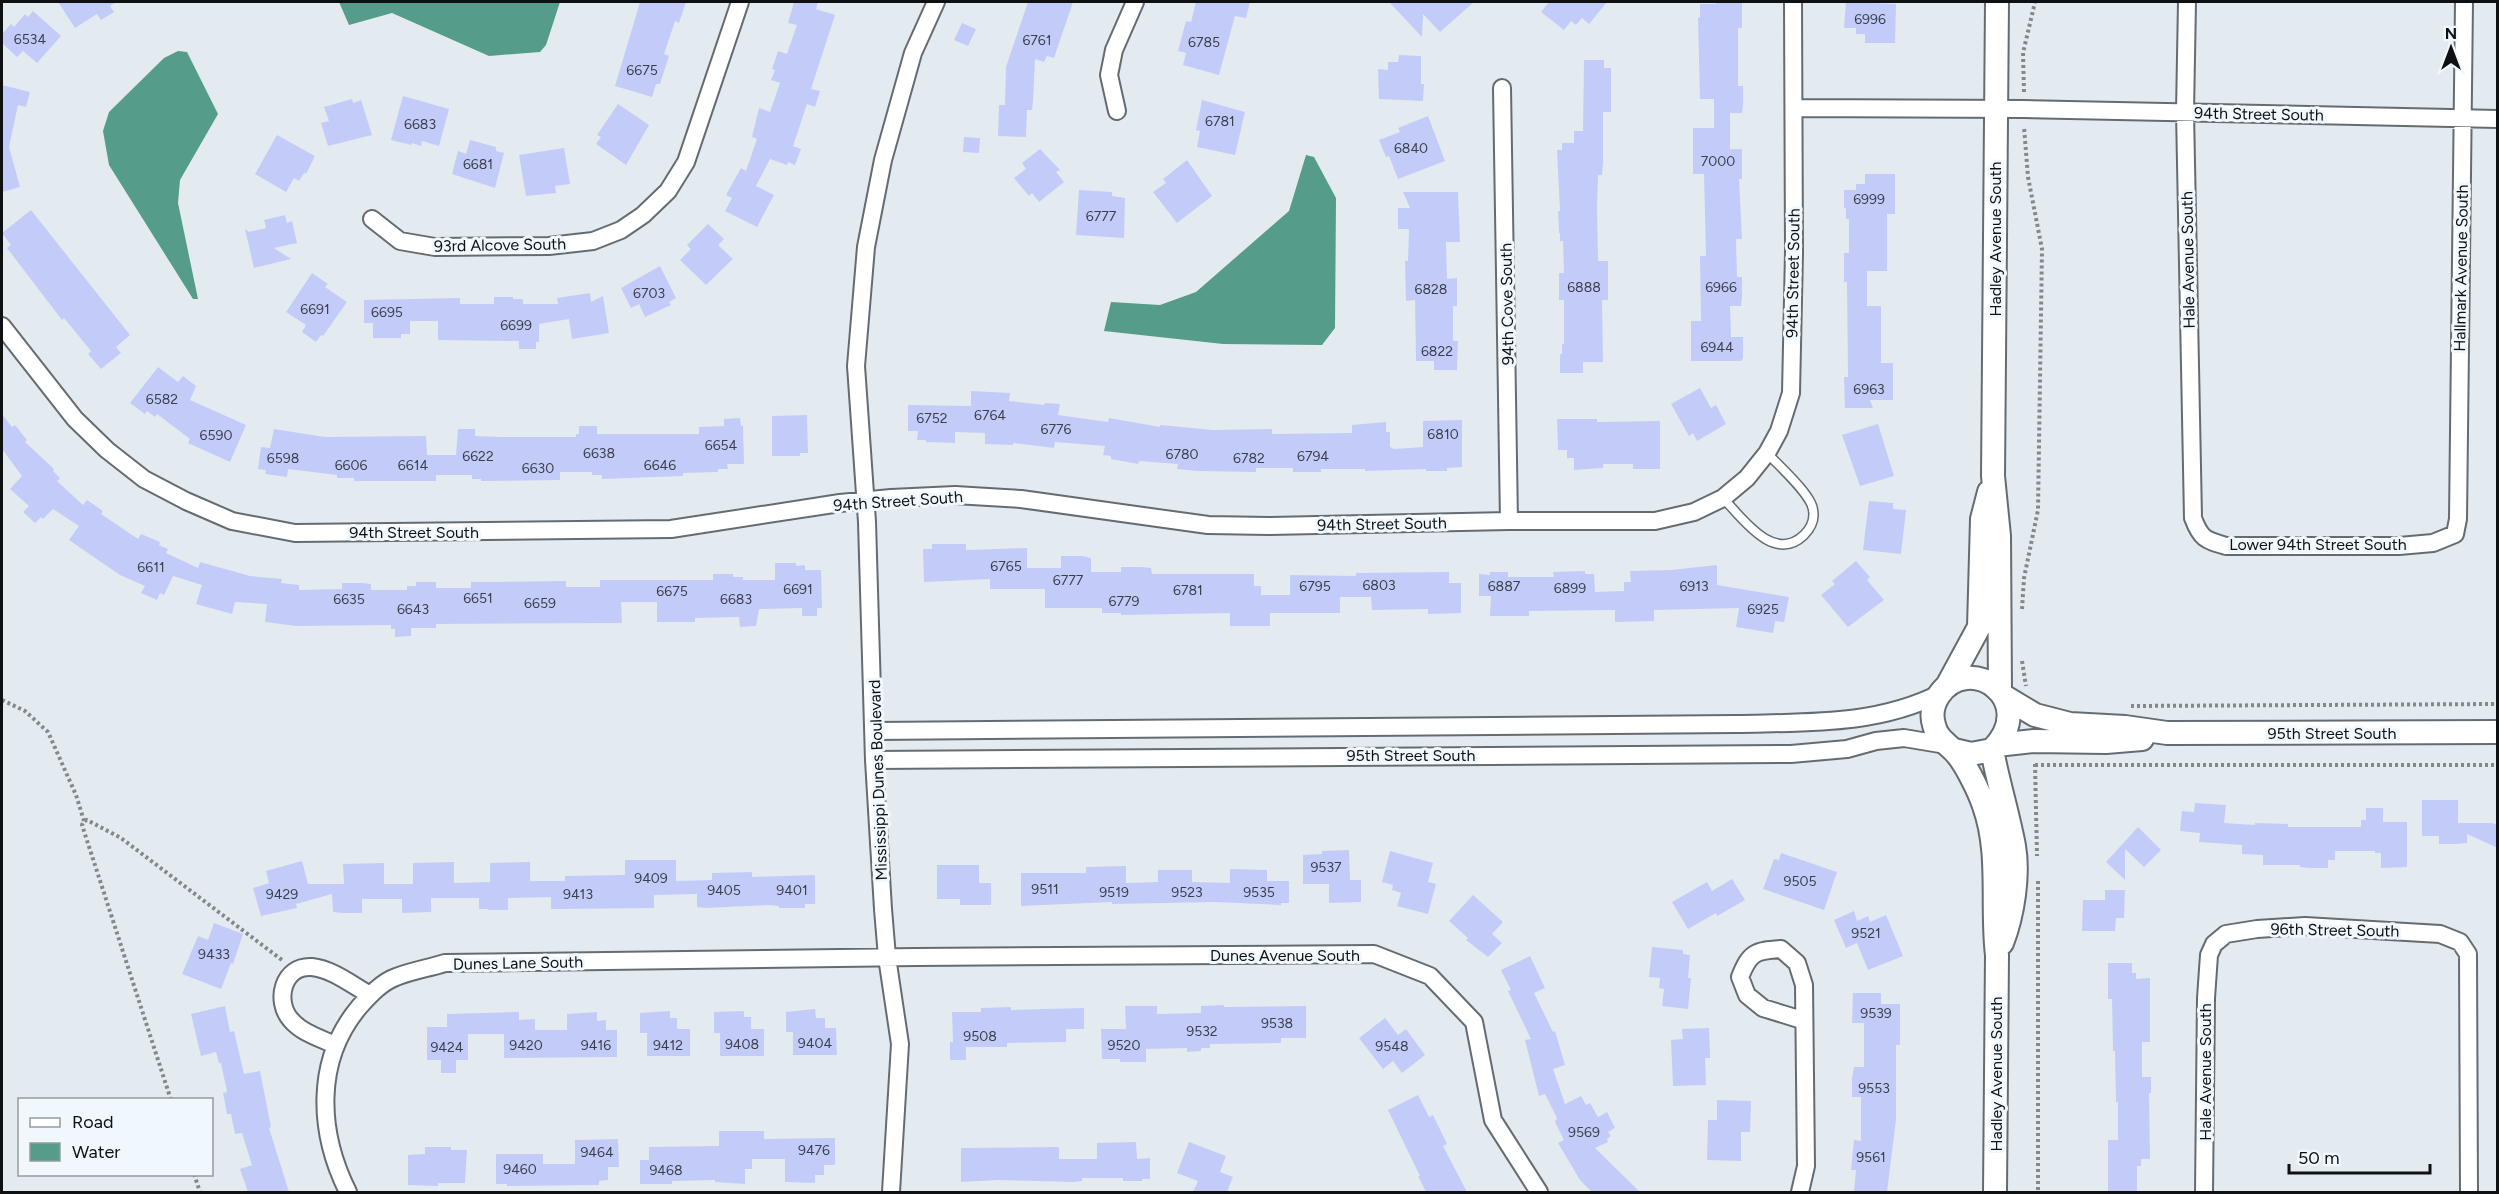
<svg xmlns="http://www.w3.org/2000/svg" width="2499" height="1194" font-family="Figtree,sans-serif">
	<style>
		.water { fill: #559c8a }
		.building { fill: #c3ccf8 }
		.lines { fill: none; stroke-linecap: round; stroke-linejoin: round }
		.lane-casing { stroke: #656c71; stroke-width: 11 }
		.street-casing { stroke: #656c71; stroke-width: 20 }
		.secondary-casing { stroke: #656c71; stroke-width: 26 }
		.path { stroke: #83888c; stroke-width: 4; stroke-dasharray: 3 3; stroke-linecap: butt }
		.lane { stroke: #fff; stroke-width: 8 }
		.street { stroke: #fff; stroke-width: 16 }
		.secondary { stroke: #fff; stroke-width: 22 }
		.labels { text-anchor: middle; dominant-baseline: central; stroke-width: 6; stroke-linejoin: round; paint-order: stroke }
		.number-label { font-size: 14px; fill: #3b3f4c }
		.street-label { font-size: 16px; fill: #0e1012; stroke: #f0f8fe }
	</style>
	<rect width="100%" height="100%" fill="#e3ebf1"/>
	<path class="water" d="M339,2H560L546,45L540,52L489,56L392,13L349,25Z
		M178,51L187,52L218,114L180,180L178,203L198,299H193L109,165L103,131L109,112L164,58Z
		M1306,155L1314,157L1336,198L1335,328L1322,345L1223,344L1104,331L1111,302L1160,305L1196,292L1289,211Z"/>
	<path class="building" d="M58,2H117L110,6L114,12L101,20L97,14L75,28Z
		M640,2H686L679,23L675,21L664,54L669,56L660,84H656L652,97L615,86Z
		M794,2H818L816,9L835,15L811,89L820,91L815,107L807,104L793,146L801,149L795,165L788,162L787,165L770,159L756,186L774,195L757,227L725,211L732,198L726,195L741,168L746,171L757,139L752,137L759,108L770,112L780,83L771,80L775,70L772,69L778,51L787,54L797,25L788,23Z
		M1028,2H1073L1054,58L1047,56L1044,62L1035,59L1033,101L1032,110H1027L1026,137L998,136L999,105H1005L1006,67Z
		M1196,2H1250L1246,18L1235,16L1219,75L1183,65L1186,53L1178,51L1186,21L1191,22Z
		M1389,2H1474L1440,32L1423,14L1422,37Z
		M1549,2H1607L1589,24L1582,18L1576,25L1571,21L1564,30L1541,12Z
		M1716,2H1742V28H1738V86H1743V105L1742,113H1730V149H1742V179H1739L1742,239H1736L1737,277H1742V298L1741,306H1730L1731,337H1743V358L1741,361H1691V321H1701L1700,256H1706L1704,174H1693V128H1714V99H1700L1698,18L1700,17V4H1716Z
		M1846,2L1896,4L1895,43H1865V34H1856V28H1844Z
		M33,11L61,36L37,63L23,51L17,57L2,43V34L11,24L14,27L25,14L28,17Z
		M962,23L976,29L968,46L954,40Z
		M1399,55L1421,56V84H1424L1423,101L1379,99L1378,69L1388,70V62H1398Z
		M1584,60H1604V68H1611V112H1603V163L1602,175H1598L1597,207L1598,261H1608V300H1602L1603,362H1583V373H1560V354H1562V344H1564V300H1559V273H1564L1563,241H1560V233H1559L1558,211H1560L1557,150H1562V143H1574V131H1583Z
		M2,85L30,92L26,107L18,105L9,147L20,187L2,192Z
		M403,96L449,109L439,146L422,141L421,146L412,143L411,145L391,140Z
		M352,99L353,103L361,100L372,135L328,146L321,123L329,121L324,107Z
		M1202,100L1245,112L1235,155L1197,147L1200,131L1196,130Z
		M618,104L649,125L626,165L596,144L601,137L597,135Z
		M1428,116L1445,161L1398,179L1389,156L1386,157L1379,140L1400,132L1398,128Z
		M277,135L315,156L306,174L304,173L299,181L294,178L286,192L255,174Z
		M964,137L980,138L979,153L963,152Z
		M470,140L496,147V151L504,153L495,188L452,174L458,151L466,154Z
		M564,148L570,184L555,186L556,193L526,196L519,155Z
		M1040,149L1060,170L1056,172L1064,182L1039,202L1032,193L1029,196L1014,178L1026,169L1022,163Z
		M1187,160L1212,196L1177,223L1153,192L1166,183L1163,179Z
		M1865,174H1895V214H1887V271H1867V306H1881V363H1893V400H1870L1873,408H1845L1844,377H1848L1847,282H1844V253H1849V219H1846V208H1844V190H1856V184H1865Z
		M1079,190L1112,192V196L1125,198L1124,238L1076,235Z
		M1403,192H1458L1460,242H1446L1447,279L1457,278V306H1453V341H1458L1457,370H1434V361H1416L1415,300L1406,301L1405,261H1408L1409,229H1398V208H1410Z
		M31,210L130,335L116,347L121,353L101,369L88,354L91,351L64,318L62,320L7,248L11,245L2,233Z
		M285,215L287,223L292,221L297,243L274,248L291,259L254,268L245,229L249,232L266,228L264,220Z
		M708,224L724,239L718,245L733,259L706,285L680,260L691,249L687,245Z
		M660,266L676,298L669,302L671,305L645,317L639,304L631,308L621,288Z
		M312,273L328,284L325,287L347,302L323,336L321,335L316,342L302,332L306,325L286,312Z
		M590,293L591,302L603,296L609,333L572,339L569,319L539,324V342H536V349H519V341L438,340V321H410V334H401V338H373V323H364V300L460,298V304H494V297H513V299H523V304H558L557,298Z
		M158,367L178,382L183,376L196,386L190,400L246,425L230,462L188,443L190,439L157,414L155,417L147,411L145,414L130,403Z
		M1700,388L1711,408L1716,405L1726,424L1697,441L1693,433L1689,436L1671,404Z
		M971,391L1010,393L1009,401L1044,405L1045,403L1060,404L1058,415L1108,422L1109,418L1160,427V425L1213,430L1272,429V434L1352,433V425L1386,422V432H1390V447L1394,449L1423,447V421L1462,420V467L1447,468V471H1426V469L1365,471V469H1321V472H1293V468H1256V472L1198,471L1177,469L1178,464L1139,461L1138,464L1111,459V456L1103,455L1105,446L1055,442L1054,448L1013,443V445L985,444V433L955,432V443L926,442V440H917L918,431H908V405L971,406Z
		M2,414L12,427L15,425L27,440L25,442L54,469L53,471L60,478L57,481L83,505L87,500L103,511L101,514L138,539L141,534L160,542L159,545L168,549L166,553L198,568L200,562L250,576L282,579L281,583L299,585V590L342,589V583H363L371,584V590H407V586H416V582H436V588H471V582H492L566,581V587H600V580H713V574H733V577H743V580H775V563H796V566L805,565V570H821L822,608H817V616H802V608L759,609L756,626L740,627L739,617L695,618V622H657V602H621L622,623L436,624V628H411V636L395,637V629H391V625L296,626L265,622L267,604L235,602L232,614L196,604L202,585L173,576L164,595L160,593L157,600L141,593L145,586L120,575L69,540L79,526L53,509L43,519L41,517L35,523L23,512L29,506L10,489L22,476L2,449Z
		M807,415L808,453H800V456H772V416Z
		M740,418L741,426H743L744,464H727L728,469H718V472L683,473V476L602,479V475H592V472H560V480L481,481V479H472V475H436V481H354V478H337V475L288,469L287,477L265,474L266,470L258,469L261,447L270,448L274,429L325,437L426,436L427,455H456L458,429H475V436L501,437H576V434H579V426H597V434H699V427L724,426V419Z
		M1557,419H1597V422L1660,421V469H1633V464H1603V468L1574,470V458H1567V450H1558Z
		M1878,424L1894,476L1860,486L1842,435Z
		M1869,501L1893,503V509L1906,510L1901,554L1863,550Z
		M932,544H966V550L1027,548V568H1061V556H1082L1091,558V572H1121V567H1141L1151,568L1152,574H1254V586H1261V595H1290V575L1356,576V573L1449,572V583H1461V613L1428,614V609L1372,610L1371,597H1340V613H1270V626H1230V613L1121,615V613H1102V608H1045V589H990V579L924,582L923,549H932Z
		M1856,561L1870,577L1867,580L1884,600L1848,627L1821,595L1835,584L1832,581Z
		M1717,565V585L1789,597L1784,622L1775,621L1773,633L1736,627L1739,608L1654,610V621L1615,622V610L1529,611V616H1490L1491,596H1479V574L1490,575V572H1508V577H1554L1553,572L1585,571V574H1594L1595,592L1624,591V582H1631L1630,571L1671,570Z
		M2422,800H2458V823H2492L2498,825V848L2467,834V843L2457,844H2439V836H2422Z
		M2195,803L2226,805L2224,823L2255,825V823L2288,824V827H2361V820H2366V808H2383V822H2407V867L2381,868V853H2375V851H2335V860H2328V868H2309L2300,867V865H2263V855L2242,854V845L2199,842L2200,833L2180,831L2182,811L2194,812Z
		M2138,827L2161,850L2144,867L2125,849V880L2106,862Z
		M1349,850L1350,880H1361V902L1329,903V884H1303V855L1322,854V851Z
		M1390,851L1433,863L1428,882L1436,884L1428,914L1397,906L1401,893L1392,890L1393,885L1382,882Z
		M1781,853L1837,872L1824,910L1763,889L1774,859L1779,860Z
		M625,860H676V881L712,880V873L752,872V877L815,875V904H805V908H779V906L770,905L705,908L697,907V894L654,895V908L559,909H551V897L508,898V910H488V909H479V898H431V912L402,913V899H362V913H342L333,912L332,894L296,904L297,908L261,916L253,888L269,883L266,871L302,861L308,884H344L343,864L384,863V884H413V863L454,862V883L490,882V863L530,862V881H565V876L625,875Z
		M937,865H979V883H991V905H960V899H937Z
		M1126,866V883L1158,882V870H1192V882L1230,883V869L1267,870V881H1289V903H1281V905L1215,902L1112,904V902L1021,906V873H1086V867Z
		M1732,879L1745,900L1717,916L1716,913L1688,929L1672,902L1707,882L1712,891Z
		M2105,890H2125L2124,918H2116L2115,931H2082L2083,900H2105Z
		M1473,895L1503,922L1492,934L1502,943L1488,957L1466,940L1468,938L1449,921Z
		M1854,911L1857,921L1868,916L1870,922L1886,915L1903,956L1868,970L1857,943L1846,948L1834,920Z
		M214,923L243,934L233,964L231,963L221,989L182,974L198,936L208,940Z
		M1652,947L1683,950V954L1690,955L1688,978H1691L1688,1009L1662,1006L1664,989L1659,988L1660,978L1649,977Z
		M1530,956L1545,988L1534,993L1553,1032L1555,1031L1565,1065L1553,1069L1565,1104L1581,1096L1586,1105L1590,1103L1598,1117L1607,1112L1615,1128L1608,1132L1611,1136L1607,1139L1608,1142L1595,1148L1640,1192H1592L1580,1180L1558,1143L1564,1140L1555,1122L1557,1118L1545,1094L1539,1096L1525,1040L1531,1039L1508,991L1511,990L1501,970Z
		M2108,963H2132V973H2136V979L2150,978V1042H2142V1077H2151V1093H2149L2150,1159H2141V1166H2137V1192H2108V1140H2118V1102H2116L2115,1051H2113L2112,999H2108Z
		M1853,993H1881V1004H1900V1045H1896V1120L1887,1192H1854L1856,1170H1851L1854,1140L1861,1141V1097H1852V1078L1854,1067H1864V1023H1852Z
		M1224,1005V1007L1306,1006V1038H1281V1043L1210,1044V1048H1201V1051L1187,1052V1048L1146,1049V1062H1120V1059H1102L1101,1029H1126L1125,1006H1157V1014L1201,1013V1006Z
		M225,1006L230,1032L234,1031L244,1074L260,1071L271,1127L269,1128L289,1192H248L240,1169L252,1165L242,1133L235,1134L231,1114H227L223,1093L227,1092L221,1063H219L216,1052L201,1056L191,1014Z
		M1011,1007V1010L1084,1008V1029H1066V1042L1007,1043V1047H966V1060H950V1042H953L952,1012H981V1008Z
		M815,1009L816,1018H825V1028H836L837,1055H793V1032H786V1012Z
		M670,1011V1018H677V1029H690V1056H647V1033H640V1013Z
		M744,1011V1017H751V1029H764V1056H720V1033H714V1012Z
		M519,1012V1020L535,1019V1030H567V1014L597,1012V1021L606,1020V1030H617V1057L504,1058V1034H468V1060H456V1073H441V1060H427V1027H447V1014Z
		M1385,1018L1398,1035L1406,1029L1425,1055L1402,1073L1393,1061L1383,1069L1359,1038Z
		M1709,1028L1710,1058H1705L1706,1085L1673,1086L1671,1040L1683,1039L1682,1029Z
		M1418,1095L1429,1117L1433,1115L1447,1144L1443,1146L1467,1192H1426L1418,1176H1420L1388,1110Z
		M1717,1100L1751,1101L1750,1132H1741V1161L1707,1160L1708,1120H1717Z
		M719,1131H764V1139L835,1138V1165H824V1175H815V1183L785,1182V1159H752V1169H745V1184L715,1182V1180L672,1181V1184H640V1160H649V1147L719,1146Z
		M618,1139L619,1167H608V1180L599,1181V1185L507,1186V1184H496V1154H543V1164H575V1140Z
		M1136,1142L1137,1159L1150,1158V1179H1142V1181H1123V1178H1082V1181L1074,1182L998,1180L961,1182V1148L1059,1147V1159H1097V1143Z
		M1189,1142L1226,1156L1220,1172L1233,1177L1227,1192H1193L1198,1181L1177,1173Z
		M425,1147H451V1150H467L465,1183H438V1186L408,1185V1155L425,1154Z"/>
	<g class="lines">
		<defs>
			<path id="lane" d="M1723,498C1742,518 1774,564 1804,535C1810,529 1815,520 1813,510C1812,495 1778,465 1767,453"/>
			<path id="street" d="M2187,2L2185,112L2193,518C2201,539 2205,540 2226,546H2399L2433,543L2455,534L2458,519L2464,2
				M1502,88L1509,521
				M1794,108L2024,109L2498,119
				M1117,111L1109,75L1114,50L1135,2
				M372,219L400,241L435,247L549,246L593,241L621,230L643,215L668,191L686,162L740,2
				M2,326L75,419L107,450L144,479L186,501L232,521L295,533L671,529L840,503L891,498L955,495L1021,499L1208,525L1269,526L1509,521H1655L1694,512L1723,498L1747,478L1767,453L1779,431L1791,393L1794,252L1793,2
				M875,731L1735,724C1806,722 1876,726 1941,693
				M874,760L1791,754L1847,749L1876,741L1904,738L1946,745
				M335,1045C320,1038 302,1033 291,1020C274,1001 283,965 312,967C332,969 352,985 370,995
				M348,1192C318,1132 314,1060 360,1006C370,995 382,982 396,977C411,971 429,968 445,963L916,957L1374,954L1430,976L1474,1022L1493,1120L1539,1192
				M891,1192L900,1044L887,957L883,909L874,760L867,522L856,366L866,247L883,160L913,53L936,2
				M1800,1192L1806,1166L1804,985L1797,963L1781,949C1755,951 1750,952 1740,977L1747,995L1763,1008L1802,1020
				M2204,1192L2206,998L2209,955L2214,944L2226,934L2257,929L2305,926L2440,934L2460,942L2468,954L2469,1192"/>
			<path id="secondary" d="M1997,2L1993,476L1999,536L2000,691
				M1947,686L1979,627L1982,519L1989,492
				M2005,697L2035,715L2070,724L2125,727L2167,733L2498,732
				M1997,745L2034,741L2106,742L2142,739
				M1954,750L1971,754L1992,750C2041,700 1969,651 1939,695C1933,704 1931,715 1934,725C1937,738 1945,742 1953,750C1964,760 1979,791 1984,806C2001,853 1991,906 1997,955L1995,1192
				M1992,750C1998,782 2008,814 2014,846C2019,875 2013,915 2002,943"/>
		</defs>
		<use href="#lane" class="lane-casing"/>
		<use href="#street" class="street-casing"/>
		<use href="#secondary" class="secondary-casing"/>
		<path class="path" d="M2024,92L2023,53L2035,2
			M2022,609L2024,578L2038,510L2042,249L2028,177L2024,127
			M2022,661L2026,686
			M2,700L25,711L48,732L76,795L84,821
			M2131,706L2498,704
			M2035,764L2037,856
			M2035,765H2498
			M2038,881V1192
			M171,1100L82,825L84,821L87,820L121,838L282,960
			M194,1174L200,1192"/>
		<use href="#lane" class="lane"/>
		<use href="#street" class="street"/>
		<use href="#secondary" class="secondary"/>
	</g>
	<g class="labels">
		<g class="number-label">
			<text x="1870" y="19">6996</text>
			<text x="30" y="39">6534</text>
			<text x="1037" y="40">6761</text>
			<text x="1204" y="42">6785</text>
			<text x="642" y="70">6675</text>
			<text x="1220" y="121">6781</text>
			<text x="420" y="124">6683</text>
			<text x="1411" y="148">6840</text>
			<text x="1718" y="161">7000</text>
			<text x="478" y="164">6681</text>
			<text x="1869" y="199">6999</text>
			<text x="1101" y="216">6777</text>
			<text x="1584" y="287">6888</text>
			<text x="1721" y="287">6966</text>
			<text x="1431" y="289">6828</text>
			<text x="649" y="293">6703</text>
			<text x="315" y="309">6691</text>
			<text x="387" y="312">6695</text>
			<text x="516" y="325">6699</text>
			<text x="1717" y="347">6944</text>
			<text x="1437" y="351">6822</text>
			<text x="1869" y="389">6963</text>
			<text x="162" y="399">6582</text>
			<text x="990" y="415">6764</text>
			<text x="932" y="418">6752</text>
			<text x="1056" y="429">6776</text>
			<text x="1443" y="434">6810</text>
			<text x="216" y="435">6590</text>
			<text x="721" y="445">6654</text>
			<text x="599" y="453">6638</text>
			<text x="1182" y="454">6780</text>
			<text x="478" y="456">6622</text>
			<text x="1313" y="456">6794</text>
			<text x="283" y="458">6598</text>
			<text x="1249" y="458">6782</text>
			<text x="351" y="465">6606</text>
			<text x="413" y="465">6614</text>
			<text x="660" y="465">6646</text>
			<text x="538" y="468">6630</text>
			<text x="1006" y="566">6765</text>
			<text x="151" y="567">6611</text>
			<text x="1068" y="580">6777</text>
			<text x="1379" y="585">6803</text>
			<text x="1315" y="586">6795</text>
			<text x="1504" y="586">6887</text>
			<text x="1694" y="586">6913</text>
			<text x="1570" y="588">6899</text>
			<text x="798" y="589">6691</text>
			<text x="1188" y="590">6781</text>
			<text x="672" y="591">6675</text>
			<text x="478" y="598">6651</text>
			<text x="349" y="599">6635</text>
			<text x="736" y="599">6683</text>
			<text x="1124" y="601">6779</text>
			<text x="540" y="603">6659</text>
			<text x="413" y="609">6643</text>
			<text x="1763" y="609">6925</text>
			<text x="1326" y="867">9537</text>
			<text x="651" y="878">9409</text>
			<text x="1800" y="881">9505</text>
			<text x="1045" y="889">9511</text>
			<text x="724" y="890">9405</text>
			<text x="792" y="890">9401</text>
			<text x="1114" y="892">9519</text>
			<text x="1187" y="892">9523</text>
			<text x="1259" y="892">9535</text>
			<text x="282" y="894">9429</text>
			<text x="578" y="894">9413</text>
			<text x="1866" y="933">9521</text>
			<text x="214" y="954">9433</text>
			<text x="1876" y="1013">9539</text>
			<text x="1277" y="1023">9538</text>
			<text x="1202" y="1031">9532</text>
			<text x="980" y="1036">9508</text>
			<text x="815" y="1043">9404</text>
			<text x="742" y="1044">9408</text>
			<text x="526" y="1045">9420</text>
			<text x="596" y="1045">9416</text>
			<text x="668" y="1045">9412</text>
			<text x="1124" y="1045">9520</text>
			<text x="1392" y="1046">9548</text>
			<text x="447" y="1047">9424</text>
			<text x="1874" y="1088">9553</text>
			<text x="1584" y="1132">9569</text>
			<text x="814" y="1150">9476</text>
			<text x="597" y="1152">9464</text>
			<text x="1871" y="1157">9561</text>
			<text x="520" y="1169">9460</text>
			<text x="666" y="1170">9468</text>
		</g>
		<g class="street-label">
			<text transform="translate(2259 114) rotate(1)">94th Street South</text>
			<text transform="translate(1995 239) rotate(-90)">Hadley Avenue South</text>
			<text transform="translate(500 245) rotate(-1)">93rd Alcove South</text>
			<text transform="translate(2188 260) rotate(-91)">Hale Avenue South</text>
			<text transform="translate(2461 268) rotate(-89)">Hallmark Avenue South</text>
			<text transform="translate(1793 273) rotate(-89)">94th Street South</text>
			<text transform="translate(1507 304) rotate(-91)">94th Cove South</text>
			<text transform="translate(898 501) rotate(-4)">94th Street South</text>
			<text transform="translate(1382 524) rotate(-1)">94th Street South</text>
			<text x="414" y="532">94th Street South</text>
			<text x="2318" y="544">Lower 94th Street South</text>
			<text x="2332" y="733">95th Street South</text>
			<text x="1411" y="755">95th Street South</text>
			<text transform="translate(878 780) rotate(-92)">Mississippi Dunes Boulevard</text>
			<text transform="translate(2335 930) rotate(1)">96th Street South</text>
			<text x="1285" y="955">Dunes Avenue South</text>
			<text transform="translate(518 963) rotate(-1)">Dunes Lane South</text>
			<text transform="translate(2205 1072) rotate(-90)">Hale Avenue South</text>
			<text transform="translate(1996 1074) rotate(-90)">Hadley Avenue South</text>
		</g>
	</g>
	<rect width="2499" height="1194" fill="none" stroke="#0e1012" stroke-width="6"/>
	<rect x="18" y="1098" width="195" height="78" fill="#f0f8fe" stroke="#969ba0" stroke-width="1.5"/>
	<rect x="30" y="1118" width="30" height="9" fill="#ffffff" stroke="#969ba0" stroke-width="1.5"/>
	<text x="72" y="1128" font-size="18" fill="#0e1012">Road</text>
	<rect x="30" y="1143" width="30" height="18" fill="#559c8a" stroke="#969ba0" stroke-width="1.5"/>
	<text x="72" y="1158" font-size="18" fill="#0e1012">Water</text>
	<g transform="translate(2451 48)" stroke="#f0f8fe" stroke-width="4.5" paint-order="stroke">
	<path d="M0-4.5L10 22L0 15L-10 22Z" fill="#0e1012"/>
	<text y="-9" font-size="16" font-weight="bold" text-anchor="middle" fill="#0e1012">N</text>
	</g>
	<path d="M2289 1164v9h141v-9" fill="none" stroke="#0e1012" stroke-width="3"/>
	<text x="2298" y="1164" font-size="18" fill="#0e1012" stroke="#f0f8fe" stroke-width="4.5" paint-order="stroke">50 m</text>
</svg>
